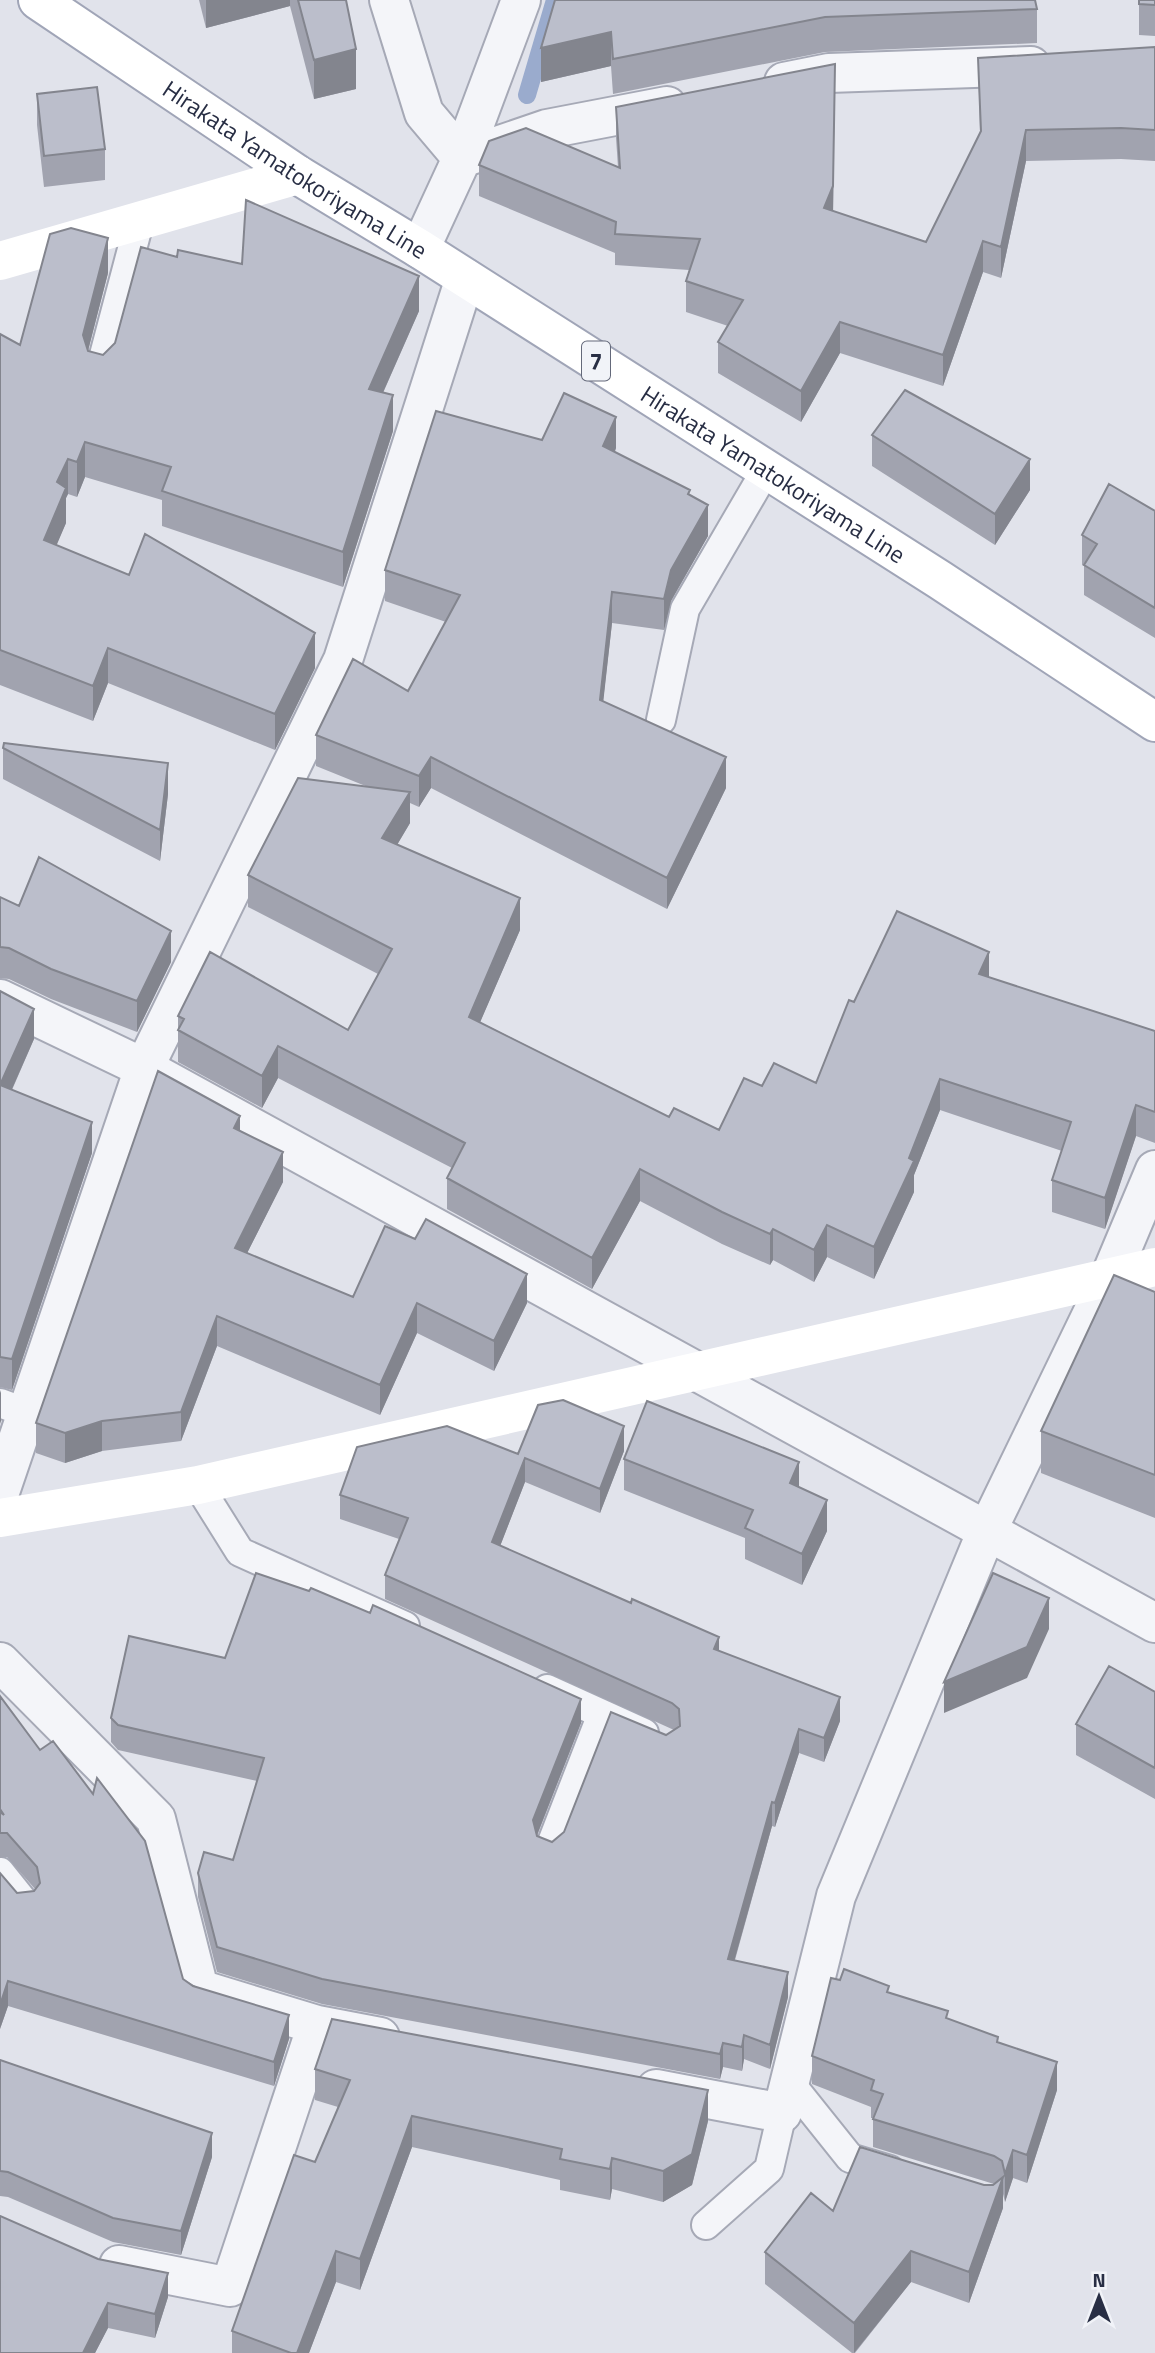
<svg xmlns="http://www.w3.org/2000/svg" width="1155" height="2353" font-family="'Titillium Web',sans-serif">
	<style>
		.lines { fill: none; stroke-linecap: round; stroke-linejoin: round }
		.stream { stroke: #9aabcd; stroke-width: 18 }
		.lane-casing { stroke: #a6a9b6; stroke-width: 32 }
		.street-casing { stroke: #a6a9b6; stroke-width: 42 }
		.primary-casing { stroke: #a0a5b7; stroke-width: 42 }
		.lane { stroke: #f4f5f9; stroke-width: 28 }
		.street { stroke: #f4f5f9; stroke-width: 38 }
		.secondary { stroke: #fff; stroke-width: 38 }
		.primary { stroke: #fff; stroke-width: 38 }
		.wall { fill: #a1a3af }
		.shaded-wall { fill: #83858e }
		.building { fill: #bbbecb; stroke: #83858e; stroke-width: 2 }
		.labels { text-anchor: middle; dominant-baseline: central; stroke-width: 7; stroke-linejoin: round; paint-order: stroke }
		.shield { fill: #f1f3f8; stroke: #64697a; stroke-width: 2 }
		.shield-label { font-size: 23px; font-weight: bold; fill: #282e44 }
		.street-label { font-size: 24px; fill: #282e44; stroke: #f1f3f8 }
	</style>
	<rect width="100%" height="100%" fill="#e1e3eb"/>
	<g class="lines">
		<path class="stream" d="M527,95L555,0"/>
		<defs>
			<path id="lane" d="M99,374L140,219
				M661,720L685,609L766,470
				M0,1403L27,1413
				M198,1485L240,1552L405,1626
				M547,1689L644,1733
				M549,1850L602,1714
				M0,1872L24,1902
				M790,2083L850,2158L890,2170
				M706,2225L769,2169L782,2113"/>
			<path id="street" d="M389,0L424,113L462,158L547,129L667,106
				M784,82L829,73L1031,66
				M420,249L462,158L521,0
				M0,999L144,1068L1155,1623
				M0,1492L144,1068L343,660L465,278
				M0,1662L156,1819L199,1989L317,2025
				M656,2089L782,2113L836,1896L986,1533L1110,1277L1155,1170
				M119,2265L230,2287L317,2025L380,2037"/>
			<g id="primary">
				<path id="s1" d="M38,0L298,175L420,249L940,580L1155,722"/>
			</g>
		</defs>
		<use href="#lane" class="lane-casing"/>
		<use href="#street" class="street-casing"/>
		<use href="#primary" class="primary-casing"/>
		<use href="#lane" class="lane"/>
		<use href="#street" class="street"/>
		<path class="secondary" d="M0,261L298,175
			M0,1518L198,1485L1155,1267"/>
		<use href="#primary" class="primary"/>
	</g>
	<path class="wall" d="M199,0H346L356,89L314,99L290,6L206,28Z
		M555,0L1037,9V43L825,52L613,94L611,66L541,82Z
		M1155,0V36L1139,35V4Z
		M1155,47V161L1121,159L1026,161L1001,278L983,272L943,386L840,353L801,422L718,373V342L728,326L686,312V281L689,270L615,265V253L479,196V165L618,167L616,138V107L835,64L833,211L926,242L980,133L978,58Z
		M37,94L105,149V180L44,187L37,125Z
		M177,257L419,311L383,393L393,431L343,587L162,526V500L85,477L77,497L68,494L66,498V523L56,545L315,668L275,750L108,683L93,721L0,685V334L20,345L108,273L88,351L103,355L115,343Z
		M872,435L1030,490L995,545L872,466Z
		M542,440L616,448L615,452L690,495L708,536L671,601L664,630L612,623L603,701L726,788L667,909L431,788L419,807L410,803V823L397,845L520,930L480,1022L669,1117L719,1130L762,1086L816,1083L854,1002L989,977L1155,1031V1143L1136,1136L1105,1229L1052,1212V1180L1062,1151L940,1110L914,1175V1192L874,1279L827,1257L814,1282L773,1260L770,1265L722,1244L640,1201L592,1289L447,1209V1178L452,1168L278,1078L262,1108L178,1062V1016L348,1030L378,974L248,907V875L368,787L316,766V735L408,691L446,622L385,601V570Z
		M1155,511V638L1084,595V566L1082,565V535Z
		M3,748L168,794L160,861L3,779Z
		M0,897L19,906L171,962L137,1032L51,999L9,979L0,978Z
		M0,991L34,1039L12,1090L92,1153L12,1390L0,1387Z
		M240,1131L283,1182L247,1253L353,1297L527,1303L494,1371L417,1333L380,1415L217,1346L181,1441L102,1451L65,1463L36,1453V1423Z
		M1155,1292V1518L1041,1473V1431Z
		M624,1451L600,1513L525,1482L500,1546L719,1651L840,1721L824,1762L799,1753L775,1827L772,1826L735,1960L788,1997L770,2069L744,2059L742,2071L723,2067L720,2079L322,2004L217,1972L198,1897V1873L233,1860L257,1781L118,1750L111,1742V1718L225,1658L581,1723L537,1836L552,1842L564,1832L666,1735L674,1730L385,1599V1575L399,1539L340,1519V1495L518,1454Z
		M624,1459L799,1487L827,1531L802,1585L745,1559V1538L624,1490Z
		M1155,1692V1799L1076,1755V1724Z
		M0,1696L183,1979L289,2039L274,2086L8,2006L0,2029L17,1893L34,1891L35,1889L7,1857L0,1858Z
		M889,1992L998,2043L1057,2090L1027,2183L1013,2178L1005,2202L1003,2194V2208L969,2303L911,2282L855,2353H852L765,2284V2252L833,2211L984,2185L994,2184L873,2147V2118H871V2107L812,2084V2056Z
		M0,2060L212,2157L181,2255L113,2242L8,2197L0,2196Z
		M315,2069L708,2121L692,2185L663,2202L612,2189L610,2200L560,2190V2180L412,2147L360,2290L336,2282L309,2353H232V2331L315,2162L338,2107L315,2100Z
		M0,2216L168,2297L155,2338L108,2328L95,2353H0Z"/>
	<path class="shaded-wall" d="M206,0H290V6L206,28Z
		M611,32V66L541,82V48Z
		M356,49V89L314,99V60Z
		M835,64L833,217L824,208Z
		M1026,130V161L1001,278V247Z
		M108,238V273L83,370V335Z
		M983,241V272L943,386V355Z
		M419,276V311L369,424V389Z
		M840,322V353L801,422V391Z
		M393,395V431L343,587V552Z
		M616,417V448L603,477V446Z
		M85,442V477L77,497V462Z
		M68,459V494L66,498V523L44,575V540L57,482Z
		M1030,459V490L995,545V514Z
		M708,505V536L671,601L664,630V599L671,570Z
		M612,592V623L600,731V700Z
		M315,633V668L275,750V714Z
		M108,648V683L93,721V686Z
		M431,757V788L419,807V776Z
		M726,757V788L667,909V878Z
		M168,763V794L160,861V830Z
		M410,792V823L382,870V838Z
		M520,898V930L469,1048V1017Z
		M171,931V962L137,1032V1001Z
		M989,952V983L979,974Z
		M34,1009V1039L0,1116V1085Z
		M278,1046V1078L262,1108V1076Z
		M940,1079V1110L914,1175V1192L874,1279V1247Z
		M1136,1105V1136L1105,1229V1198Z
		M240,1116V1146L234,1128Z
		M92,1122V1153L12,1390V1359Z
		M283,1152V1182L235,1277V1248Z
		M640,1169V1201L592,1289V1258Z
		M827,1225V1257L814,1282V1250Z
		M773,1229V1260L770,1265V1234Z
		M527,1274V1303L494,1371V1341Z
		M417,1303V1333L380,1415V1385Z
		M217,1316V1346L181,1441V1412Z
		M1,1390V1421L0,1424V1393Z
		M102,1421V1451L65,1463V1433Z
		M624,1426V1451L600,1513V1489Z
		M525,1458V1482L492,1567V1542Z
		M799,1462V1493L790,1483Z
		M827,1500V1531L802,1585V1554Z
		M1049,1598V1629L1027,1678L944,1713V1682Z
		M719,1637V1661L714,1649Z
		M840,1697V1721L824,1762V1738Z
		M581,1699V1723L533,1845V1820Z
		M799,1729V1753L775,1827V1803Z
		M772,1802V1826L728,1983V1959Z
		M788,1972V1997L770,2069V2045Z
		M8,1981V2006L0,2029V2005Z
		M289,2015V2039L274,2086V2062Z
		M744,2035V2059L742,2071V2047Z
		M723,2043V2067L720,2079V2054Z
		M1057,2062V2090L1027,2183V2155Z
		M708,2090V2121L692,2185L663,2202V2171Z
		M412,2116V2147L360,2290V2259Z
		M212,2133V2157L181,2255V2231Z
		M1013,2150V2178L1005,2202V2174Z
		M612,2158V2189L610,2200V2169Z
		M1003,2177V2208L969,2303V2272Z
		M336,2251V2282L309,2353H297Z
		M911,2251V2282L854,2353V2323Z
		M168,2273V2297L155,2338V2314Z
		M108,2303V2328L95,2353H83Z"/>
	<path class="building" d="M298,0H346L356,49L314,60Z
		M555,0H1035L1037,9L825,17L613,59L611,32L541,48Z
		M1139,0H1155V5L1139,4Z
		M1155,47V130L1121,128L1026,130L1001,247L983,241L943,355L840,322L801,391L718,342L743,300L686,281L700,239L615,234L616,222L479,165L489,141L526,128L620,168L616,107L835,64L833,186L824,208L926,242L981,131L978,58Z
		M97,87L105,149L44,156L37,94Z
		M246,200L419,276L369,389L393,395L343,552L162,491L171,467L85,442L77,462L68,459L57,482L66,488L44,540L129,575L145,534L315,633L275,714L108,648L93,686L0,650V334L20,345L50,234L71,228L108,238L83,335L88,351L103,355L115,343L141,247L177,257L178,250L242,264Z
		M905,390L1030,459L995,514L872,435Z
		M564,393L616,417L603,446L690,490L688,494L708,505L671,570L664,599L612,592L600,700L726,757L667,878L431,757L419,776L316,735L353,659L408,691L460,595L385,570L436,411L542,440Z
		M1109,484L1155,511V608L1084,565L1097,544L1082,535Z
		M4,743L168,763L160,830L3,748Z
		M298,778L410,792L382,838L520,898L469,1017L669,1117L674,1108L719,1130L744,1078L762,1086L774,1063L816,1083L849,1000L854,1002L897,911L989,952L979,974L1155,1031V1112L1136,1105L1105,1198L1052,1180L1071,1122L940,1079L909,1158L914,1161L874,1247L827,1225L814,1250L773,1229L770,1234L722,1212L640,1169L592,1258L447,1178L465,1143L278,1046L262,1076L178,1030L184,1019L178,1016L210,952L348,1030L392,949L248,875Z
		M39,857L171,931L137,1001L51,969L9,948L0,947V897L19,906Z
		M0,991L34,1009L0,1085L92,1122L12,1359L0,1357Z
		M158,1071L240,1116L234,1128L283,1152L235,1248L353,1297L385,1226L415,1239L426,1219L527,1274L494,1341L417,1303L380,1385L217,1316L181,1412L102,1421L65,1433L36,1423Z
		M1114,1275L1155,1292V1475L1041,1431Z
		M563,1400L624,1426L600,1489L525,1458L492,1542L631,1603L632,1599L719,1637L714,1649L840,1697L824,1738L799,1729L775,1803L772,1802L728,1959L788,1972L770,2045L744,2035L742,2047L723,2043L720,2054L322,1979L217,1947L198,1873L204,1852L233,1860L264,1758L118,1725L111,1718L129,1636L225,1658L256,1573L309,1591L311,1588L370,1613L373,1605L581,1699L533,1820L537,1836L552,1842L564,1832L611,1712L666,1735L680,1726L679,1709L672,1703L385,1575L408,1518L340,1495L357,1447L447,1426L518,1454L538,1405Z
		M647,1401L799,1462L790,1483L827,1500L802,1554L745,1528L753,1510L624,1459Z
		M993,1573L1049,1598L1027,1647L944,1682Z
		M1109,1666L1155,1692V1768L1076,1724Z
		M0,1696L40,1750L53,1741L93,1794L97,1778L145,1841L183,1979L193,1986L289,2015L274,2062L8,1981L0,2005V1873L17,1893L34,1891L40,1883L37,1867L7,1833H0V1812L4,1815L0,1809Z
		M844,1969L889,1986L887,1992L948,2011L946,2018L998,2037L997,2042L1057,2062L1027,2155L1013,2150L1005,2174L1002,2161L994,2156L873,2119L883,2094L871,2090L874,2080L812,2056L831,1978L840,1980Z
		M332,2019L708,2090L692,2154L663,2171L612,2158L610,2169L560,2159L562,2149L412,2116L360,2259L336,2251L297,2353H291L232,2331L294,2155L315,2162L350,2080L315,2069Z
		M0,2060L212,2133L181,2231L113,2218L8,2172L0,2171Z
		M860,2147L984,2185H993L1003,2177L969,2272L911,2251L854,2323L765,2252L811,2193L833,2211Z
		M0,2216L98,2259L168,2273L155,2314L108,2303L83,2353H0Z"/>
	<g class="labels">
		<rect class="shield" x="582" y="341.5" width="28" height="39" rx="5"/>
		<g class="shield-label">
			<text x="596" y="361">7</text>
		</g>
		<g class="street-label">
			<text stroke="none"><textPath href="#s1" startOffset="308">Hirakata Yamatokoriyama Line</textPath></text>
			<text stroke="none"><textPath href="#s1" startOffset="875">Hirakata Yamatokoriyama Line</textPath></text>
		</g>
	</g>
	<g transform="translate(1099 2297)" stroke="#f1f3f8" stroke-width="5" paint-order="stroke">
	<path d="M0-5L12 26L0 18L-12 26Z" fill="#282e44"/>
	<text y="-10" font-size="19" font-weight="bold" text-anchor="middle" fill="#282e44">N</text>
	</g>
</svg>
